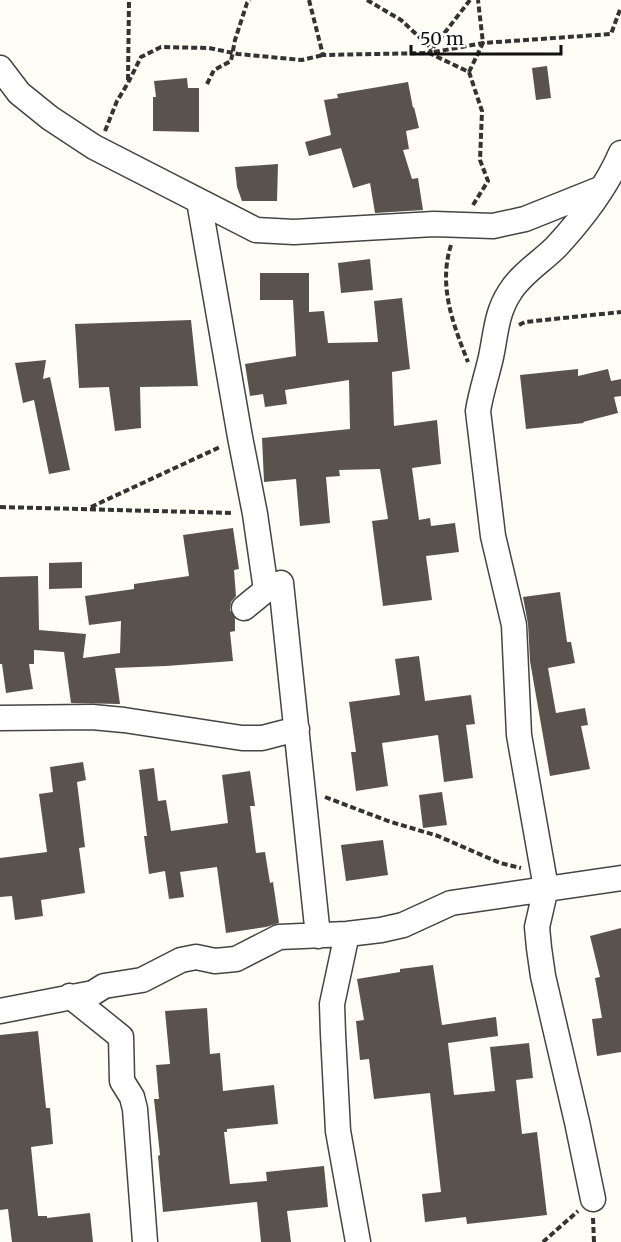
<svg xmlns="http://www.w3.org/2000/svg" width="621" height="1242" font-family="Merriweather,serif">
	<style>
		.building { fill: #5a524d }
		.lines { fill: none; stroke-linecap: round; stroke-linejoin: round }
		.minor-casing { stroke: #444; stroke-width: 27 }
		.path { stroke: #333; stroke-width: 4; stroke-dasharray: 6 3; stroke-linecap: butt }
		.minor { stroke: #fff; stroke-width: 24 }
	</style>
	<rect width="100%" height="100%" fill="#fffdf5"/>
	<path class="building" d="M547,66L551,98L536,100L532,68Z
		M187,78L188,88H199V132L153,131V97H156L154,81Z
		M408,82L413,108L414,107L419,128L406,131L409,149L403,150L412,179L418,178L423,210L375,213L370,183L353,188L341,148L309,156L305,142L331,135L324,100L338,98L337,94Z
		M278,164L277,201H242L237,187L235,167Z
		M370,259L373,290L341,293L338,263Z
		M260,273H309V312L324,311L328,343L378,342L374,301L402,298L410,369L392,372L394,426L437,420L441,464L412,468L419,520L430,518L431,526L455,523L459,552L426,556L432,600L383,606L372,521L388,519L380,469L339,470L340,476L326,477L330,523L300,526L296,479L264,482L262,438L350,429L349,380L285,390L287,404L265,407L263,394L250,396L245,364L296,356L293,300H260Z
		M191,320L198,386L140,387L141,428L115,431L109,387L79,388L75,324Z
		M46,360L43,379L50,377L70,470L49,474L34,400L23,403L15,363Z
		M578,369V376L608,369L611,381L621,379V396L614,397L618,413L583,422L584,423L526,429L520,375Z
		M233,528L239,569L234,570L236,596L231,602L230,610L235,618V631L230,632L233,661L166,666L115,668L120,704L71,703L64,652L34,650V664H29L33,689L6,693L2,664H0V577L38,576L39,630L86,634L83,658L120,653L121,621L89,625L85,596L134,589V584L189,576L183,535Z
		M82,562V588L49,589V563Z
		M560,592L567,642H571L575,663L548,668L556,713L585,708L588,725L581,726L590,769L550,776L530,661L528,624L523,597Z
		M419,656L425,701L471,695L475,724L466,725L473,778L444,782L438,735L382,743L388,786L356,791L351,752H356L349,702L400,695L395,659Z
		M83,762L86,780L77,782L85,847L79,848L85,893L41,900L43,916L15,920L12,896L0,897V858L47,852L39,794L53,792L50,767Z
		M154,768L158,801L166,800L171,831L228,823L222,775L250,771L255,806H250L256,853L265,852L270,883L273,882L279,923L266,927L226,933L217,867L180,872L184,897L169,899L165,871L149,874L144,836H147L139,770Z
		M442,792L447,825L423,828L419,795Z
		M383,840L388,875L346,881L341,845Z
		M621,928V1052L597,1056L592,1019L602,1018L595,978L600,977L590,936Z
		M433,965L442,1025L496,1017L498,1036L448,1043L454,1095L495,1091L490,1047L529,1043L533,1078L516,1080L522,1134L537,1132L547,1215L467,1224L466,1217L425,1222L422,1194L441,1192L430,1093L374,1099L369,1059L360,1060L356,1021L364,1020L357,979L400,972V969Z
		M207,1008L210,1054L220,1053L223,1091L274,1085L278,1124L227,1129V1132H224L230,1184L267,1181L266,1172L324,1166L328,1207L287,1211L291,1242H261L257,1202L163,1212L158,1156L160,1155L154,1099H159L156,1065L170,1064L165,1011Z
		M38,1031L46,1108H50L53,1144L31,1147L38,1216H47V1218L90,1213L93,1242H12L8,1209L0,1210V1035Z"/>
	<g class="lines">
		<defs>
			<path id="minor" d="M0,68L19,93L50,118L94,147L256,230L294,232L434,224L493,226L525,219L600,189
				M199,201L240,437L255,514L266,590
				M244,608L266,590L281,583L318,936
				M0,718L92,717L124,720L242,738H262L297,729
				M347,934L332,1004L333,1034L338,1131L358,1242
				M70,996L121,1037L122,1081L132,1097L135,1109L145,1242
				M0,1011L93,993L104,986L142,980L181,960L196,957L215,961L236,959L279,937L347,934L381,930L403,925L451,903L621,878
				M593,1199L577,1122L543,976L539,948L537,927L546,888L519,735L514,625L493,536L478,411C481,392 487,375 491,357C496,334 496,313 510,292C521,274 541,262 556,247C580,221 607,186 621,153"/>
		</defs>
		<use href="#minor" class="minor-casing"/>
		<path class="path" d="M309,0L323,55L429,53L469,72L482,111L480,160L488,181L473,205
			M367,0L401,20L432,49
			M470,0L429,53L483,43L611,34L621,7
			M469,72L483,43L478,0
			M128,80L129,0
			M207,84L214,70L231,61L235,40L247,3L250,0
			M105,131L117,101L128,83L141,57L161,47L209,48L238,54L302,60L323,55
			M451,245C438,286 453,324 468,362
			M519,325L525,322L621,312
			M0,507L233,513
			M91,507L220,447
			M325,797L388,821L438,836L500,863L521,868
			M593,1218L594,1242
			M543,1242L578,1211"/>
		<use href="#minor" class="minor"/>
	</g>
	<path d="M411 45v9h150v-9" fill="none" stroke="#111111" stroke-width="3"/>
	<text x="420" y="45" font-size="18" fill="#111111" stroke="#ffffff" stroke-width="4.5" paint-order="stroke">50 m</text>
</svg>
